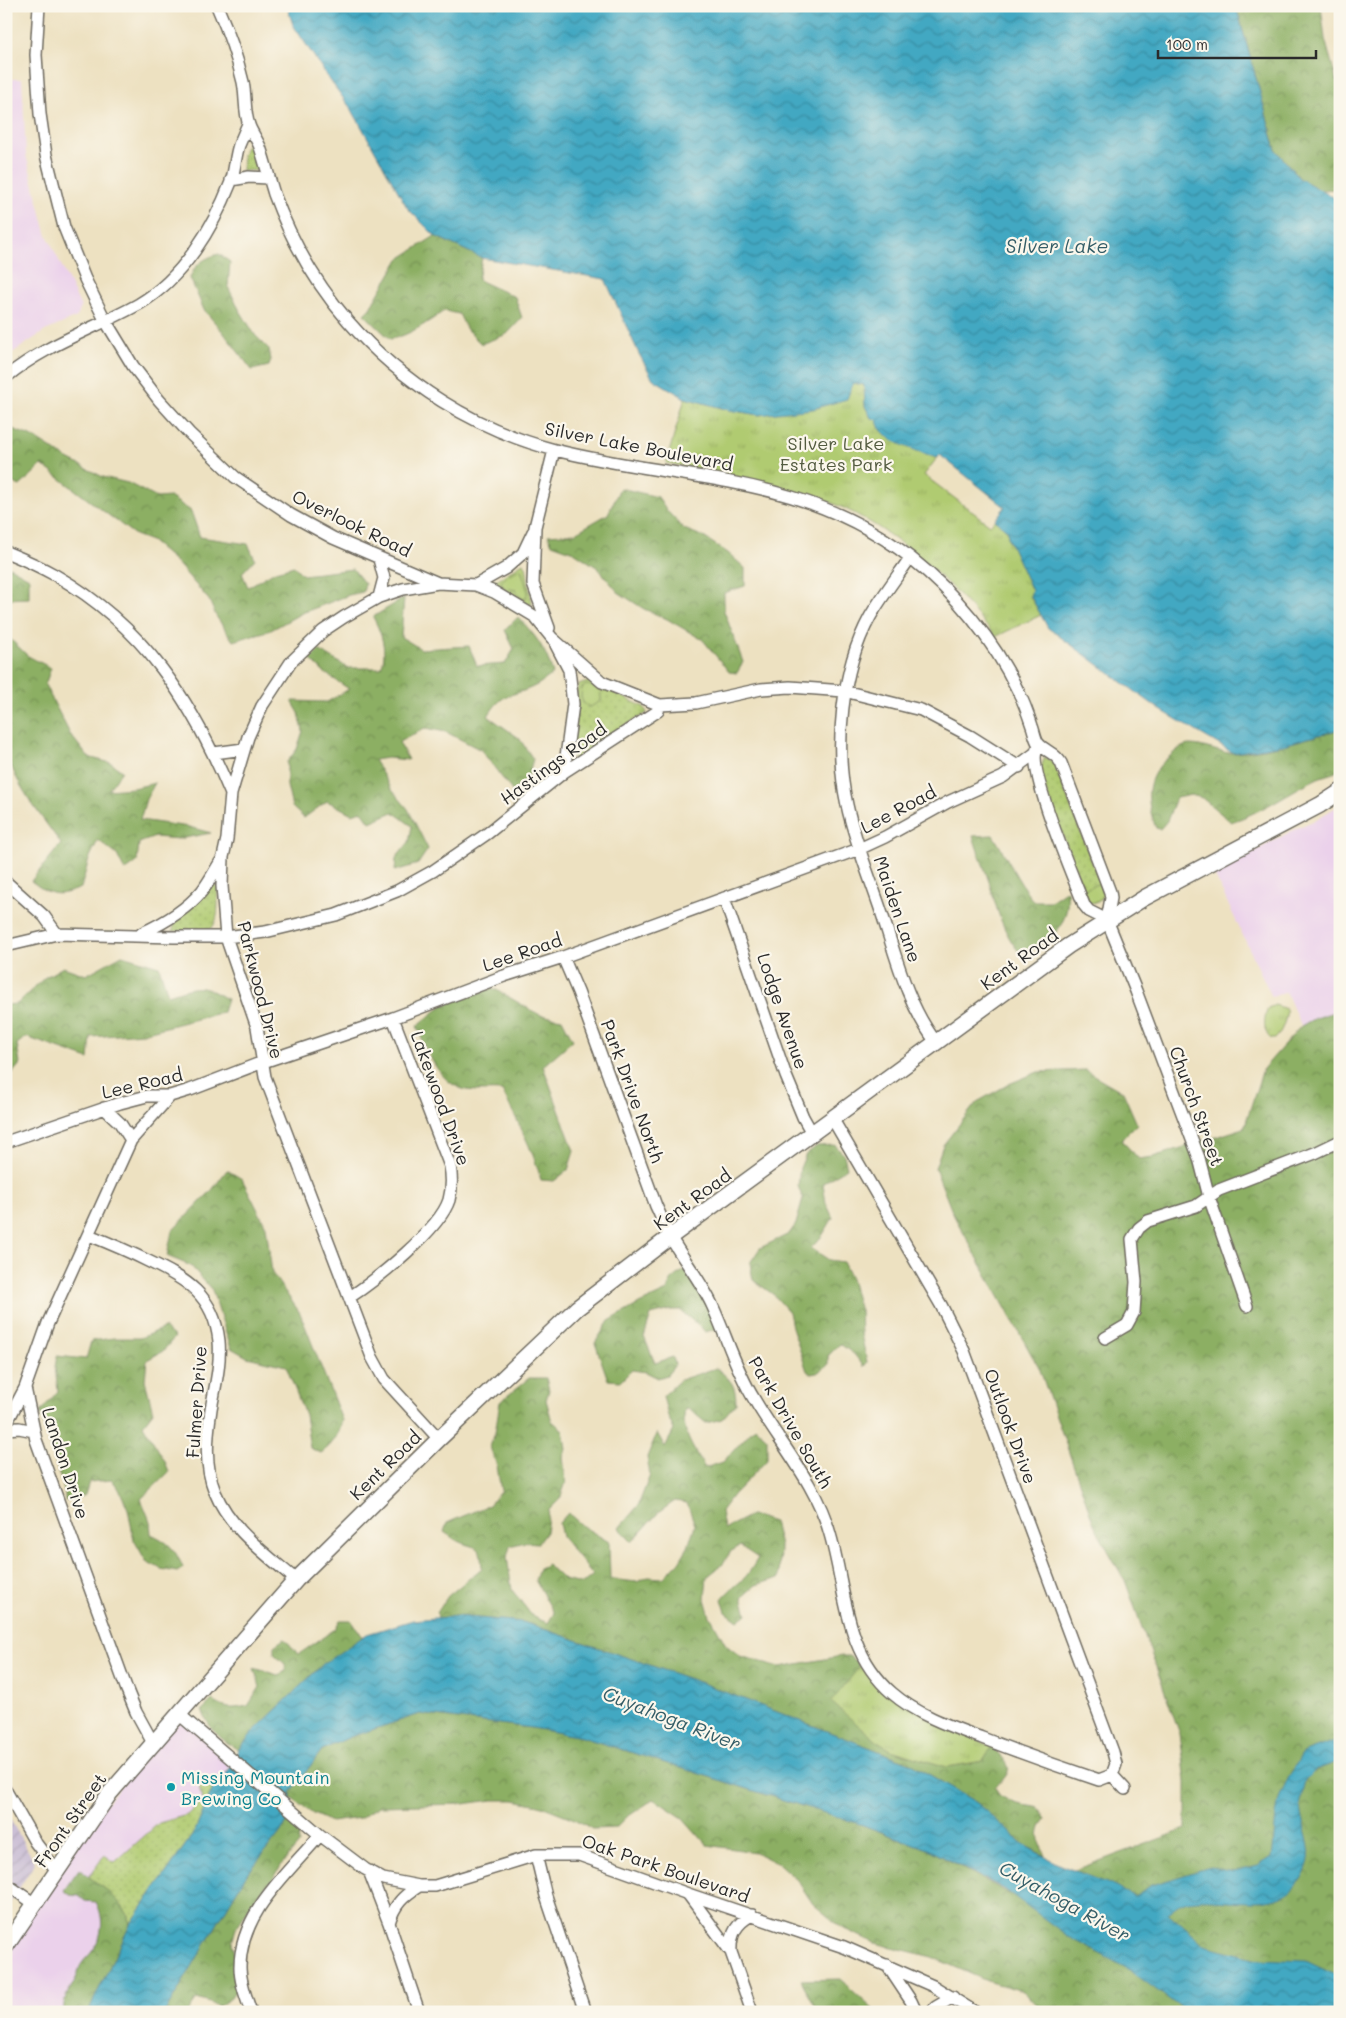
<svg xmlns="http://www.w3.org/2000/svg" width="1346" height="2018" font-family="Mali,sans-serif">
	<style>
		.built { fill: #ebd1eb }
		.industrial { fill: url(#industrial-furrows) }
		.grass { fill: url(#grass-dots); stroke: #6e7b4e }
		.forest { fill: url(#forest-crowns); stroke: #5c6d47 }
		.park { fill: url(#park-tufts); stroke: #6e7b4e }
		.garden { fill: #b0cb71; stroke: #6e7b4e }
		.water { fill: url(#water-waves); stroke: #366a76 }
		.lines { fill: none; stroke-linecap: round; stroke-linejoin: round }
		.minor-casing { stroke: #6f6b60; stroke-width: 14 }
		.major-casing { stroke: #6f6b60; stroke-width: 18 }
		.minor { stroke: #fff; stroke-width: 11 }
		.major { stroke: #fff; stroke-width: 15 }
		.culture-dot { fill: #0f9aa8; stroke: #fbf7ec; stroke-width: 2 }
		.labels { text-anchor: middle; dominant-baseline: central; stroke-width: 4.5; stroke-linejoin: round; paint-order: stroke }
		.park-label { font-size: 18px; fill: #535b40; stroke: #fbf7ec }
		.street-label { font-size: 18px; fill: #2b2b2b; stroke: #fbf7ec }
		.culture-label { font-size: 18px; fill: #0d838f; stroke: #fbf7ec; text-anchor: start }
		.water-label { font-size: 19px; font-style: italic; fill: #345d67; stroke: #fbf7ec }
	</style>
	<defs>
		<pattern id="industrial-furrows" width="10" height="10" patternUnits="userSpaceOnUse" patternTransform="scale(1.25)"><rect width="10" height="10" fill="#cbbfd5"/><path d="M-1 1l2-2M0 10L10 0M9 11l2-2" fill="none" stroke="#aea4b7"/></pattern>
		<pattern id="grass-dots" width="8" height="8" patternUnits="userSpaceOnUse" patternTransform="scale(1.25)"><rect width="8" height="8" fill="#b0cb71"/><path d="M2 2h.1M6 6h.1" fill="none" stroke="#98ae62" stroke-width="1.8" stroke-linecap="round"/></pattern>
		<pattern id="forest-crowns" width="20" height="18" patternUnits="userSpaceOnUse" patternTransform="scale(1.25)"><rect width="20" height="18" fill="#8caf63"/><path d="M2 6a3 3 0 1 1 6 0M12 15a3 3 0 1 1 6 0" fill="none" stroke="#738f52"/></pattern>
		<pattern id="park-tufts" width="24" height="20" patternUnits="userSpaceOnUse" patternTransform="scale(1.25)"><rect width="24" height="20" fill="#b0cb71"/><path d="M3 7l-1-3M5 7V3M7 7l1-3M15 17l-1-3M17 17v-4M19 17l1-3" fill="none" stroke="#98ae62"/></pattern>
		<pattern id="water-waves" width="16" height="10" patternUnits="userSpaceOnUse" patternTransform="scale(1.25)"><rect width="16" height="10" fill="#42a8c2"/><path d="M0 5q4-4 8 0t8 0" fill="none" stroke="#37899e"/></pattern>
	</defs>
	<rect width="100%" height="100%" fill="#fbf7ec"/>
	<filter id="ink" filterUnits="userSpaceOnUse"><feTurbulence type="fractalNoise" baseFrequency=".02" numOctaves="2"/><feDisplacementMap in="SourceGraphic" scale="10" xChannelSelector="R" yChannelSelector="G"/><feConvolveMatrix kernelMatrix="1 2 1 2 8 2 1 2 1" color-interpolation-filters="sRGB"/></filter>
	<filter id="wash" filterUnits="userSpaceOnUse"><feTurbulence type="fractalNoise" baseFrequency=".0096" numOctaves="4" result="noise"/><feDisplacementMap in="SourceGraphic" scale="20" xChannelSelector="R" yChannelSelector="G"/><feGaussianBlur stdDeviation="1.12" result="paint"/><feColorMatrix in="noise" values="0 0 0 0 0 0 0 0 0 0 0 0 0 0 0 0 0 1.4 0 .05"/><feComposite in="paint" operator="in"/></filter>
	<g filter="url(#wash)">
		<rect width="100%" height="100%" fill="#ede1c1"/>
		<path class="built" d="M6,79H22L26,155L46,233L81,307L77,317L45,331L6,357Z
			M1340,805V1010L1315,1018L1301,1026L1286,992L1272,997L1214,874L1297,828L1313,821Z
			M180,1715L234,1760L216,1787H214L195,1831L88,2012H6V1946L87,1826Z"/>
		<path class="industrial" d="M6,1812L35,1863L6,1909Z"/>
		<path class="grass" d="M246,146H251L253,148L258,168L256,170L242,171L243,155Z
			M523,563L526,566L532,604L530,605L495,584V581Z
			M590,681L644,707L647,713L612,733L576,758L570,755L575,730L577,689L579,685Z
			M1045,757L1054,763L1103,891V895L1098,902L1090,903L1087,900L1039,772Z
			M215,885L218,888C217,901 221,923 208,931H173L175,921L211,886Z
			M202,1781L214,1786L195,1831L130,1925L129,1915L89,1877L105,1854L111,1861L115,1862L159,1823L187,1815L202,1800L199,1785Z"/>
		<path class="forest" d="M1236,6H1321L1325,39L1337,82L1340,79V189L1320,190L1299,178L1276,150Z
			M435,236L482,258L478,280L515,297L522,318L507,334L481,344L467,330L459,314L444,311C430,321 407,337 390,339L364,314L370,308L399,259Z
			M219,254L230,262L228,287L239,309L255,335L269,349L271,360L269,366L252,370L223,332L204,310L190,278C195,264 204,258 219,254Z
			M10,428L33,437L68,459L103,477L128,483L157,498L170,497L191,511L200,537L248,544L255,559L242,573L248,587L275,571L294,566L303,575L353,569L365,584L363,592L349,595L302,613L271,630L233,641L216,616L209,600L177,563L151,541L135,535L42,465L20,486L6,480V432Z
			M620,488L658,497L668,512L684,529L702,536L728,553L745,568V586L724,593V611L743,662L737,673L729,672L703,640L667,619L644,609L618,592L598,568L574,552L552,544L548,535L575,533L608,514Z
			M6,565L29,578V598L6,599Z
			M404,598L401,637L421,649L469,646L477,666L505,664L514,649L505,630L518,617C536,636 546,649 553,674C547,678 540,684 533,687C510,698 504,690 488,716L519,738L533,759L528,777L513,792L481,750L446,732L425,728L399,742L408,760L387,758L374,760L392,790L408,809L428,849L418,864L395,871L396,858L409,842L412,826L393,812L370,822L362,811L352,814L327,801L304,818L292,807L287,786V762L297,749L303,731L299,713L292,701L327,702L349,689L322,671L310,659L319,650L348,668H381C388,651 381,632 373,617Z
			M6,635L28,656L51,668L45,685L70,734L88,757L111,763L122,771L108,790L133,788L155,783L146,799L140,820L189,827L211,833L179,839L155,837L139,843L137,862L125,871L117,855L98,840L89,859L81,888C58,897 51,896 31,881L61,844C41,815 15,786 6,750Z
			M1340,729V770C1333,774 1325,775 1318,778C1288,792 1263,812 1231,822L1202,798L1191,795L1176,798L1167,821L1160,829L1156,828C1145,799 1144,777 1170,756C1176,751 1182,745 1190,745C1205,745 1220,754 1235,753C1271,750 1305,739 1340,729Z
			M993,835C1007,857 1017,880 1033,901H1051L1067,890C1071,924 1051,945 1020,953C1003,933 997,910 990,885C985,868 978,853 973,836Z
			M122,955L159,966L168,995C197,986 200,983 227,999L223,1012L143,1033L91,1037L89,1059L26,1037L17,1044L20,1064L6,1081V1005L17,1004L44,978L63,967L86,975Z
			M493,988L540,1015L562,1019L573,1040L543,1066L574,1151L568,1170L554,1181L541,1180C533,1149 517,1120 502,1091C491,1090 478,1092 467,1090C439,1085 426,1050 417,1026L443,1005Z
			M1340,1010V2012H1045L1023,1991L987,1981L932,1957L875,1943L842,1928L813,1904L797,1880L779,1864L755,1852L707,1845L683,1818L654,1799L627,1817L616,1828L592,1829L577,1820L539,1805L514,1800H493L463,1804L379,1806L360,1818L331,1822L313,1814L291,1798V1792L322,1750L350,1737L420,1714L532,1728L582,1737L860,1824L930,1850L1010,1894L1186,1829V1782L1180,1734L1126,1583L1095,1527L1040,1370L953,1214L935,1168L943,1145L977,1102L1009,1084L1038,1072L1085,1070L1123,1092L1137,1124L1121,1140L1139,1159L1153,1157L1244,1128L1263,1069L1301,1026L1315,1018Z
			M835,1145L844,1155L847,1168L823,1183L826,1203L833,1218L822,1236L811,1248L829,1260L843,1262L851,1279L860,1311L861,1334L867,1362L864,1367L854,1354L840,1344L828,1356V1365L817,1373L811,1374L807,1371L792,1327L789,1312L774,1295L753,1280L750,1263L760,1248L789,1234L796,1224L803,1199L798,1186L800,1168L806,1154L817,1146Z
			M227,1170L242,1179L266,1226L272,1273L300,1313L342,1420C339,1434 334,1444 321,1453L310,1448L305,1415L286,1366L247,1357L231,1348L212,1290L191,1266L167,1256L172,1231L212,1190Z
			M686,1270L711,1303L718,1328L706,1332L680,1310H671L651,1315L644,1337L655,1363L673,1357L675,1365L667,1375L658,1378L646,1372L632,1370L621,1381L608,1380L595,1343L609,1321L639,1304L667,1291C670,1279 675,1275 686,1270Z
			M164,1328L175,1337L163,1351L147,1360L145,1380L153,1412L143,1425L165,1461L169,1472L141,1499L150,1521L151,1534C169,1542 176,1550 183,1568L177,1572L161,1569L146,1561L134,1540L128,1509L119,1489L112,1480L89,1482L85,1495L65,1501V1493L40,1412L58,1391L55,1367L57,1356L86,1359L91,1341L114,1338H140Z
			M716,1368C730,1379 736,1384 736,1403L722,1419L706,1423L689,1409H685C680,1431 694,1449 705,1468L723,1462L755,1427L767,1438V1460L733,1495L721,1511L724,1529L751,1515L774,1522L780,1546L779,1578L756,1585L742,1597L747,1614L738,1621L726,1612L722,1599C728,1591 733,1588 740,1582C748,1576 753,1566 758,1558L740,1546L730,1552L723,1564L707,1577L705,1599L710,1616L726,1645L740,1656L780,1667L842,1656H849L858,1663L862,1715L870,1735L877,1741L891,1750L947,1767L983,1761L992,1747C1010,1765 1016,1769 995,1787L999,1795C1006,1799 1014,1804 1023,1805C1036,1808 1039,1804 1046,1819C1036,1832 1039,1841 1045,1856L1024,1845L977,1803L910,1763L699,1682L523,1622L457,1616L438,1618L437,1613L448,1596L482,1568C480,1544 481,1550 462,1543C456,1541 449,1535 444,1532L447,1523L489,1505L501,1491L497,1466L490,1447L495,1433L500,1402L529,1378H546L549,1390L546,1400L552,1421L563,1430L566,1449L563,1457L566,1482L560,1499L549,1510L546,1532L538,1543L525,1542L510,1546L507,1557L512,1590L533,1617L548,1623L554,1613L535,1580L539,1569L547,1564L564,1580L582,1584L593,1575L562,1537L559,1523L568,1513L584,1527L609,1542L610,1579L637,1582L648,1577L663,1578L679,1562L688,1547L695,1525L687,1503L675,1501L658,1513L632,1542L619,1528L638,1506L650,1475L647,1457L657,1433L665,1447L674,1430L668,1416L663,1396L680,1380Z
			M340,1620H351L363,1637L323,1664L254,1731L238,1750C219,1737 211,1732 202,1710L212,1700C226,1710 231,1709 248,1706L260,1687L254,1668L278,1675L286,1671L285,1664L274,1654V1646L284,1639C290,1643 292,1649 299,1654L335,1629Z
			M289,1818L298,1832L299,1844L282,1864L274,1878L258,1895L236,1928L232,1943L237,1974V1988L231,1998L219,2006L197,1999L188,2012H165L245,1877L284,1828Z
			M79,1869C96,1883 129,1903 130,1925L88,2012H64C62,1994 72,1990 77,1976C78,1974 78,1971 79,1969C82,1960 91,1955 95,1947C103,1933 104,1917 96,1902L85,1901L79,1896L70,1895L64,1890Z
			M840,1979L876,2012H818L801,1980Z"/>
		<path class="park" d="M853,383L864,385L865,406L871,418L877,420L889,438L937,458L924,475L990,525L995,520L1008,531V538L1033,592L1030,596L1041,615L995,637C958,587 891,526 832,503C821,498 808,496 796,492C753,480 710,470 666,463L685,398L729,410L759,415Z
			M1275,1005L1286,1009C1288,1016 1281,1034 1275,1039H1271C1262,1031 1264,1018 1268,1008Z
			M861,1665L877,1685L992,1747L983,1761L947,1767L891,1750L877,1741L831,1702Z"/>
		<path class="garden" d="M521,569L528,592L525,599L521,598L516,590L504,588L501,582L509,574Z
			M586,685C596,686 602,690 601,701L590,707C581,704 580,697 582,688Z
			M1097,884L1100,885L1103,895L1098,902L1090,903L1083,890Z"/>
		<path class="water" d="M287,6H1236L1276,150L1299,178L1340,201V729L1283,745L1233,753L1159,709L1048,628L1030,595L1032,591L1008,538V531L995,520L1005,507L940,455L937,458C919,451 880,442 877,420L871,418L865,406L864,385L853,383L847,399L813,409L759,415L729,410L685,398L653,379L639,354L605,279L482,258L435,236L408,209L352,110L329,79L293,25Z
			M457,1616L523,1622L699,1682L910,1763L977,1803L1024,1845L1060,1865L1107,1883L1134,1896L1152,1885L1210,1867L1234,1872L1258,1866L1272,1857C1275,1837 1274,1818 1279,1799C1284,1783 1295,1768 1302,1753L1340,1739V1761L1316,1770L1305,1780C1303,1790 1299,1805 1301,1814C1304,1831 1314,1850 1307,1867C1287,1922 1230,1894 1188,1901C1181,1902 1174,1909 1168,1913L1205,1945L1258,1959L1306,1961L1340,1977V2012H1293L1271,2006L1245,2012H1199L1181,2008L1128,1969L1069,1937L1004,1889L930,1850L860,1824L582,1737L532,1728L420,1714L350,1737L322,1750L291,1792L289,1818L284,1828L245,1877L165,2012H88L130,1925L195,1831L214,1786L216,1787L230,1768L238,1750L254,1731L323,1664L367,1634L413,1620Z"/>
	</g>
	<g filter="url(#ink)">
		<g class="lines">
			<defs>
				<path id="minor" d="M39,6L36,55L40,114L46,155L64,227L85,279L105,320L133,366L159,400L189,433L235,477L291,515L333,538L438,583L476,585L494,592L534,616L552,638L602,682L660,705
					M217,6C228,31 237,56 243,82C246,96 244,112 249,125C251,132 257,139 260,147C265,162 269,178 274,194C291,240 316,284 348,321C402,383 474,429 555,450C681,482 801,472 911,558C955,593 994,640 1018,691C1024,702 1028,714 1032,726C1034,731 1035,739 1038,743C1044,751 1055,752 1061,763L1110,892L1111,898L1107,920
					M231,180L249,177L268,178
					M6,377C46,344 94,329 139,304C183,278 213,228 231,182C235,170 235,157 239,145C242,138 245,131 248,124
					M6,552C23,559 39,566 55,575C144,626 192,701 231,794
					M910,558C897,577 882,596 870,617C841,670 834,747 847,805C855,842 870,878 882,914C896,957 908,1006 936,1042
					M379,559L384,578L379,597
					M438,583L403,589L379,597L344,617L323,631L291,662L262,706L248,737L231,794L227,839L223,857L222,886L226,937L257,1027L265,1077L372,1357L384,1379L439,1439
					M476,585L506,568L523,553L533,532
					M549,628L533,584L535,527L554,450
					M556,645L569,670L573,704L564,772
					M1037,749C1026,768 1074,879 1084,905L1089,911L1107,920
					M214,753L244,749
					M6,882L44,916L57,934
					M724,898L786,1076L803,1117L812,1133
					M1107,920L1136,991L1199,1158L1209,1197L1247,1306
					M142,933C164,923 186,910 202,891C210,881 216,868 223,858
					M6,946L57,934L174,937H226L265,932L336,915L397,891L433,871L488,833L564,772L658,711L660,705L696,703L761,689L790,687L844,691L921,710L970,736L1019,767
					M563,957L578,992L656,1206C661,1216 665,1228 671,1238C684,1261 702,1282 713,1307C727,1338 736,1370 754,1399C780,1444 816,1483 830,1534C847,1592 843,1650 892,1693C917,1715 952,1727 982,1738C1021,1753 1060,1767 1099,1780L1112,1775L1116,1764L1113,1752L964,1351L941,1305L832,1118
					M104,1108L120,1123L131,1140
					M6,1142L120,1103L147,1096H170L190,1090L263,1062L393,1018L504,976L563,957L859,849L885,837L948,802L1003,777L1034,754
					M89,1235C109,1243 128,1251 148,1261C186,1279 214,1295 219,1341C221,1364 215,1387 211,1409C207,1437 204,1465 215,1492C230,1529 266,1554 296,1580
					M350,1297C376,1280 440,1229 449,1200C452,1189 452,1177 450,1166L393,1018
					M1105,1338L1127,1325L1134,1312L1136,1282L1132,1239L1139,1228L1148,1221L1196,1206L1219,1190L1315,1153L1340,1141
					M6,1424L25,1388
					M6,1429L19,1428L34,1431
					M180,1715L320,1835L365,1869L383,1879L419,1886H435L536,1855H579L688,1894L844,1947L933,1986L975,2012
					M153,1743L136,1712L127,1690L36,1440L25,1388L48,1323L131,1140L170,1096
					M1112,1775L1125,1789
					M6,1791L35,1842L57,1871
					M536,1855L546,1896L585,2012
					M369,1871L389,1923L419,2012
					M6,1884L35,1904
					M688,1894L731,1952L752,2012
					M389,1923C394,1905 403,1896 419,1886
					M731,1952C730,1935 736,1923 752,1915
					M887,1965L911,2001L916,2012
					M251,2012C246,1997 240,1982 240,1967C240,1913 287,1874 320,1835
					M931,2012L936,2007L953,1997"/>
				<path id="major" d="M6,1946L110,1793L296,1580L439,1439L577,1308L670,1237L1068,946L1144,898L1320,805L1340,792"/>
			</defs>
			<use href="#minor" class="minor-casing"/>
			<use href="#major" class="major-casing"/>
			<use href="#minor" class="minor"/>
			<use href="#major" class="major"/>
		</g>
	</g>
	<circle class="culture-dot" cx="171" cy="1787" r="5"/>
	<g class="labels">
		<g class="park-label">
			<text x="836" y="443">Silver Lake<tspan x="836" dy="21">Estates Park</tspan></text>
		</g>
		<g class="street-label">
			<text transform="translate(639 446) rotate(11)">Silver Lake Boulevard</text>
			<text transform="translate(352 523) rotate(26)">Overlook Road</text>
			<text transform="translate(553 763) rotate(-36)">Hastings Road</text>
			<text transform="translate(898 809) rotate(-28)">Lee Road</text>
			<text transform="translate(898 909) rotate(71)">Maiden Lane</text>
			<text transform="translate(522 952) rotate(-19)">Lee Road</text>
			<text transform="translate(1019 959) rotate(-36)">Kent Road</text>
			<text transform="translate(261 990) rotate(76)">Parkwood Drive</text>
			<text transform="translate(783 1011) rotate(71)">Lodge Avenue</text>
			<text transform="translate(142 1083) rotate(-13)">Lee Road</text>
			<text transform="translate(633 1091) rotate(70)">Park Drive North</text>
			<text transform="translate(441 1098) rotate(70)">Lakewood Drive</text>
			<text transform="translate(1197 1106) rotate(70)">Church Street</text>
			<text transform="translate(692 1199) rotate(-36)">Kent Road</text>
			<text transform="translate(196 1402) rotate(-86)">Fulmer Drive</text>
			<text transform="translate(791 1422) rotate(60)">Park Drive South</text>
			<text transform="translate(1011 1426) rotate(70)">Outlook Drive</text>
			<text transform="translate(66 1463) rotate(72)">Landon Drive</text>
			<text transform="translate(385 1465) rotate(-44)">Kent Road</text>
			<text transform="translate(70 1820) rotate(-55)">Front Street</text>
			<text transform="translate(666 1868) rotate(19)">Oak Park Boulevard</text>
		</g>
		<g class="culture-label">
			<text x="181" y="1777">Missing Mountain<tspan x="181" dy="21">Brewing Co</tspan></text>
		</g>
		<g class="water-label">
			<text x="1057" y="245">Silver Lake</text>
			<text transform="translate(672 1718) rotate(21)">Cuyahoga River</text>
			<text transform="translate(1065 1901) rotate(29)">Cuyahoga River</text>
		</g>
	</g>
	<rect width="1346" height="2018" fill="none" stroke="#fbf7ec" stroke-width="25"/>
	<path d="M1158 50v8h158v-8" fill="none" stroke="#2b2b2b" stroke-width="2.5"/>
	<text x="1166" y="50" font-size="15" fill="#2b2b2b" stroke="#fbf7ec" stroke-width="4" paint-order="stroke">100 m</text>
</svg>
